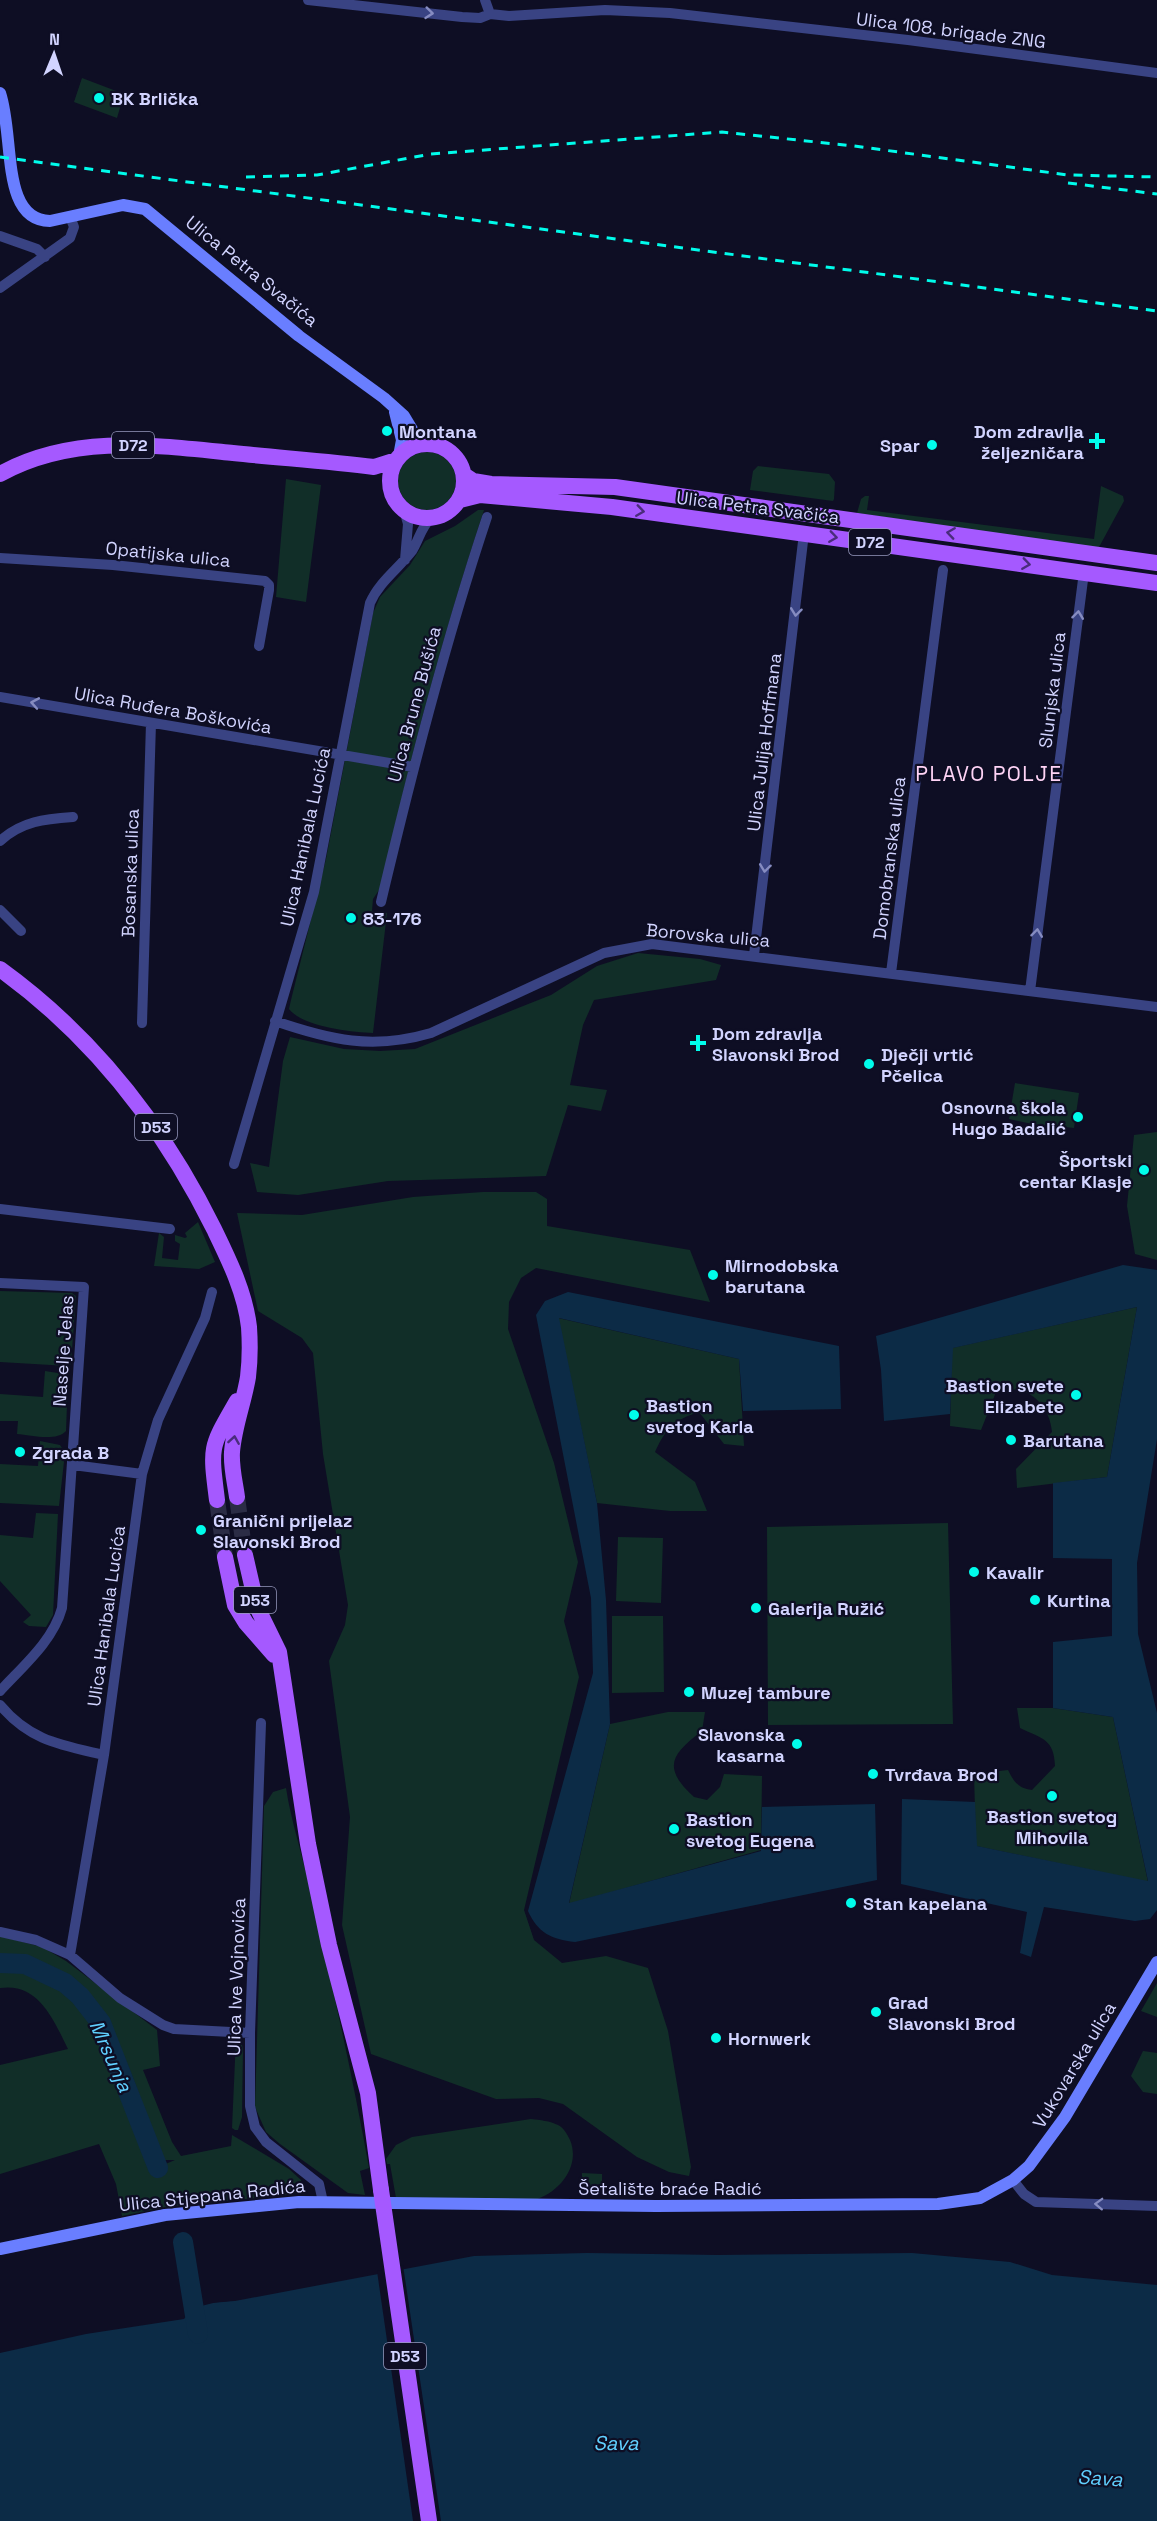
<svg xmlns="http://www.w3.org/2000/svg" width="1157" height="2521" font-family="'Space Grotesk',sans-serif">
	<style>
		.green { fill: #112e28 }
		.water { fill: #0c2b46 }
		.pier { fill: #0e0e24 }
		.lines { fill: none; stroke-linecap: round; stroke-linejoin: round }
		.river { stroke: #0c2b46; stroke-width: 20 }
		.primary-tunnel { stroke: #2b2c45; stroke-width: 16; stroke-dasharray: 16 8; stroke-linecap: butt }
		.minor { stroke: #394383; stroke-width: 10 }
		.secondary { stroke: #697eff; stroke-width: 12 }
		.primary { stroke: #a559ff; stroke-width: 16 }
		.rail { stroke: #00fceb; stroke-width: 3; stroke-dasharray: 9 8; stroke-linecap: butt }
		.primary-bridge { stroke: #a559ff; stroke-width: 16 }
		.oneway { stroke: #868cc1 }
		.oneway2 { stroke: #4a2c7c }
		.poi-dot { fill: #00fceb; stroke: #0e0e24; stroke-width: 2 }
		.labels { text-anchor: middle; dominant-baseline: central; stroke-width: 4.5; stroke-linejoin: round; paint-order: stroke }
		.shield { fill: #0e0e24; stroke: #9799bd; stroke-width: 1.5 }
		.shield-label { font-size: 16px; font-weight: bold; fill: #d2d4ff }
		.street-label { font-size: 18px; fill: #d2d4ff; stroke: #0e0e24 }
		.poi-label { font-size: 18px; font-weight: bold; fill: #d2d4ff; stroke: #0e0e24; text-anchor: start }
		.water-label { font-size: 20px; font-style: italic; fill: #60d0ff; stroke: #0e0e24 }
		.quarter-label { font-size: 21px; letter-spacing: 1.5px; fill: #ffd4f6; stroke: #0e0e24 }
	</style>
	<rect width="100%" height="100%" fill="#0e0e24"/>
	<path class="green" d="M82,78L124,94L117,118L74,102Z
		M398 481a29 29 0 1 1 58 0a29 29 0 1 1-58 0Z
		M758,466L829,474L835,482L834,499L833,501L750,490L753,471Z
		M286,479L321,485L306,602L276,597Z
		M1101,486L1123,496L1124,501L1098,549L857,513L861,499L865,496H869L867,510L1094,539Z
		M478,510H484C443,635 409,760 381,887L373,899L372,911L387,913L373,1033C351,1032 303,1027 289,1009L291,1000L326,859L373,613L380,597L410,565L425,541L455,526Z
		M638,953L700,959L721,965L716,980L594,1000L583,1025L570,1085L607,1090L601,1111L568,1105L546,1176L388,1181L298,1195L257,1192L250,1163L269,1167L283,1061L290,1037L344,1049L380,1051L415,1049L551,995L597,966Z
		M1015,1083L1079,1093L1074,1128L1056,1126L1055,1129L1009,1119Z
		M1157,1132V1260L1135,1254L1127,1206L1134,1135Z
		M483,1192H536L547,1199V1226L690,1250L710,1302L536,1268L521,1278L509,1302L508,1329L554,1463L578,1562L564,1621L579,1677L524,1910L534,1940L562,1963L606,1956L648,1968L668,2031L691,2167L689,2176L669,2172L637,2157L563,2104L539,2098L496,2099L371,2054L342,1925L350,1817L329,1661L345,1625L348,1605L323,1454L313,1353L302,1338L258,1311L237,1213L302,1215L413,1197Z
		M198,1222L215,1262L199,1269L154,1266L159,1233L164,1237L162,1258L178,1260L180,1244L175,1241V1235L185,1238L187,1237L185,1233Z
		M0,1291L72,1293L76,1296L71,1364L68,1366L0,1362Z
		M1137,1307L1107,1477L1017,1488L1016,1469L1052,1432C1050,1404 1025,1381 996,1392L981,1430L950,1426L952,1348Z
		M558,1318L739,1359L744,1446L724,1444L699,1412C674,1420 666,1428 655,1452L695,1482L707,1511H670L597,1503Z
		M45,1371L64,1374L68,1378L66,1431C56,1442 31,1435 17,1434L18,1421H0V1394L43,1397Z
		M40,1441L60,1445L65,1453L59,1506L0,1503V1464L38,1466Z
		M36,1513L58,1514L53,1615L46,1627L29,1626L23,1622L31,1615L0,1581V1535L33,1538Z
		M948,1523L953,1724L768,1725L767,1527Z
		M618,1537L663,1538L661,1603L616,1601Z
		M612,1616H663L664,1692L612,1693Z
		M1017,1708H1053L1113,1717L1148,1882L976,1846L974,1774L1008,1770C1014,1782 1018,1788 1032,1790L1055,1766C1054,1739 1043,1739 1020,1728Z
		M668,1712H705L702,1731C672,1754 661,1767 694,1797L707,1800L720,1787L724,1774L762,1776L761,1850L569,1904L610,1724Z
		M286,1788C291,1821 302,1853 309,1886C331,1979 352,2073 369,2168L360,2171L365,2195L348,2193L280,2144L266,2132L255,2107L264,1806L273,1792Z
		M0,1936L42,1947L66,1961L157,2030L160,2066L143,2070L172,2142L181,2156L231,2146L232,2135L289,2169L301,2180L302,2185L295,2194L270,2197L267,2186L255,2187L256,2198L165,2207L122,2216L116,2184L99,2144L0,2174V2065L68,2049C54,2021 39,1982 0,1988V1970C99,1968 123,2098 149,2171L175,2160H163C133,2084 105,1951 0,1956Z
		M1157,1983V2017L1141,2011Z
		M236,2038L241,2041L243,2049L242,2117L238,2130H235L232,2128Z
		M1143,2051L1157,2053V2094L1143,2092L1131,2076Z
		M531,2119C540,2120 550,2121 558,2125C564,2128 567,2134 570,2140C581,2166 559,2193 534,2200L396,2198L390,2164H387L386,2159L396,2145L412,2137Z
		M582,2173L602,2174V2189H582Z"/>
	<path class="water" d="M1123,1265L1157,1270V1439L1137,1563L1138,1634L1157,1713V1910L1150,1919L1135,1921L1044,1907L1031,1957L1020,1953L1027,1912L901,1884L902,1799L975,1802L977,1846L1148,1881L1113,1717L1053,1708V1642L1112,1636V1559L1053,1558V1483L1107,1477L1137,1307L953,1348L950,1414L884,1421L881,1370L876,1336Z
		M568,1292L839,1346L841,1409L743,1411L739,1359L559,1318L597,1503L606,1600L610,1724L569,1903L761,1851L762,1807L875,1804L877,1880L575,1942C551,1939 538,1933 528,1911L593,1673L591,1598L536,1315L545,1301Z
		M587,2253L717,2255L912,2253L1010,2262L1052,2275L1157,2285V2521H0V2353L86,2334L184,2319C201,2302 212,2303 235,2301L474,2256Z"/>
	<path class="pier" d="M403,2265L441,2521H413L377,2271Z"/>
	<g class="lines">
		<path class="river" d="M0,1963L25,1964L65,1983L80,1996L101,2023L158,2168
			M183,2242L198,2334"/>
		<path class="primary-tunnel" d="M237,1497L245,1555
			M217,1500L225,1557"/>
		<path class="minor" d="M308,0L462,17L480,18L490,14
			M485,0L490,14
			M490,14L509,16L605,10L670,13L908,40L1157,73
			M0,236L37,249L45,257
			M0,288L70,238L74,227L71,219
			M404,510L408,524L405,560
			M0,558L113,565L265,581L269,585V590L259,646
			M0,697L413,767
			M0,841C22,821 45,819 73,817
			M381,902C412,772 445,643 487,517
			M0,910L21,931
			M754,955L804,533
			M891,973L943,570
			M1030,991L1084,572
			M275,1021C330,1040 373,1050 431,1033L604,953L652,944L1157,1007
			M142,1023L151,723
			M234,1164L314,892L370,603C379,582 398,569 412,551C419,540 421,527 431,518
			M0,1209L170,1229
			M0,1283L84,1287L62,1608C53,1641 23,1666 0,1691
			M73,1465L142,1474
			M0,1705C30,1741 61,1745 104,1755
			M261,1723L250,2033V2106L255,2127L266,2142L319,2184L323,2202
			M0,1932L36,1940L70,1955L120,1998L163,2025L174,2029L250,2033
			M70,1955L104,1755L142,1474L158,1420L205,1318L212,1292
			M1013,2180L1024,2194L1036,2202L1157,2206"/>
		<path class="secondary" d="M0,93C15,138 0,220 50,221L123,205L145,209L299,336L384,398L404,416L416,436L428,444
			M395,412L402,440L399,456
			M0,2249L165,2215L299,2202L656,2206L938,2204L980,2198L1013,2180L1029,2166L1065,2117L1157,1962"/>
		<path class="primary" d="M390 481a37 37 0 1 1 74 0a37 37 0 1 1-74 0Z
			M0,474C72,434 154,445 233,453C280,458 327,461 374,467L396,460
			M464,475L473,481L491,484L615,487L1157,563
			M460,500L480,495L612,507L1157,583
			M0,969C94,1037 163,1126 214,1229C229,1260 245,1292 249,1327C250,1342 250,1361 248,1377C244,1402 234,1426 232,1452C231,1467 235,1482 237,1497
			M217,1500C210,1445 210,1448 237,1401
			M245,1555L257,1607L279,1652L308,1844L329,1945L368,2093L381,2190
			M225,1557L235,1605L246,1623L274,1655"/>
		<path class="rail" d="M0,157L1157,311
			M246,177L317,175L431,154L722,132L854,146L1068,175L1157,177
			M1068,183L1157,194"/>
		<path class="primary-bridge" d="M381,2190L429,2521"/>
	</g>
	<defs><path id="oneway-chevron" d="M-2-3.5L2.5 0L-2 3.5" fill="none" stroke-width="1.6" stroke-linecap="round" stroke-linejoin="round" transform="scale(1.5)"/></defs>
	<g class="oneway">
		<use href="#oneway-chevron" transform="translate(429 13) rotate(6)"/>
		<use href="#oneway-chevron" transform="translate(796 612) rotate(97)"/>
		<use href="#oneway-chevron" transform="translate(1078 615) rotate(-83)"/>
		<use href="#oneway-chevron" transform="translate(35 703) rotate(-170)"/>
		<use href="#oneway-chevron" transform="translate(765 868) rotate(97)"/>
		<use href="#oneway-chevron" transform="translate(1037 933) rotate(-83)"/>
		<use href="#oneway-chevron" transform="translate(1099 2204) rotate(-178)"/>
	</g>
	<g class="oneway2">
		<use href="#oneway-chevron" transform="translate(640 511) rotate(8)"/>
		<use href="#oneway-chevron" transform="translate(951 533) rotate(-172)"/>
		<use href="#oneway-chevron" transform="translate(833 537) rotate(8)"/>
		<use href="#oneway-chevron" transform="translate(1026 564) rotate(8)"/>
		<use href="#oneway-chevron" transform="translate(234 1440) rotate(-81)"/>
	</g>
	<g class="poi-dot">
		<circle cx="99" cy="98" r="6"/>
		<circle cx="387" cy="431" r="6"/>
		<path d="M1094 432h6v6h6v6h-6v6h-6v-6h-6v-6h6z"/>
		<circle cx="932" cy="445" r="6"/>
		<circle cx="351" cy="918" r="6"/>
		<path d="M695 1034h6v6h6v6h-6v6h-6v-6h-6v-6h6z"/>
		<circle cx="869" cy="1064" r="6"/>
		<circle cx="1078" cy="1117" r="6"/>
		<circle cx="1144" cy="1170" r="6"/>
		<circle cx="713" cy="1275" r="6"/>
		<circle cx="1076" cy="1395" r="6"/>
		<circle cx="634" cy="1415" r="6"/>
		<circle cx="1011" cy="1440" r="6"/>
		<circle cx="20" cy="1452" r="6"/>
		<circle cx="201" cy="1530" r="6"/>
		<circle cx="974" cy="1572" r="6"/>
		<circle cx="1035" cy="1600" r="6"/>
		<circle cx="756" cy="1608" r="6"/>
		<circle cx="689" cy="1692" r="6"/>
		<circle cx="797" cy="1744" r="6"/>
		<circle cx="873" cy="1774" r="6"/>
		<circle cx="1052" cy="1796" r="6"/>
		<circle cx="674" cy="1829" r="6"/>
		<circle cx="851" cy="1903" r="6"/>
		<circle cx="876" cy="2012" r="6"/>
		<circle cx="716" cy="2038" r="6"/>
	</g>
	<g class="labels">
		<g class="shield">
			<rect x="112" y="432" width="42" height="26" rx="4.5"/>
			<rect x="849" y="529" width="42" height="26" rx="4.5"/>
			<rect x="135" y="1114" width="42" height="26" rx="4.5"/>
			<rect x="234" y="1587" width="42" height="26" rx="4.5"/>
			<rect x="384" y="2343" width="42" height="26" rx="4.5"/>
		</g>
		<g class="shield-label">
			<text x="133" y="445">D72</text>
			<text x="870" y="542">D72</text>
			<text x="156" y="1127">D53</text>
			<text x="255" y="1600">D53</text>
			<text x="405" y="2356">D53</text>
		</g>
		<g class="street-label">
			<text transform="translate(951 30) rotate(7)">Ulica 108. brigade ZNG</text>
			<text transform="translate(252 271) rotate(39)">Ulica Petra Svačića</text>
			<text transform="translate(758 507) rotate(7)">Ulica Petra Svačića</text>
			<text transform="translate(168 554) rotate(6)">Opatijska ulica</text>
			<text transform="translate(1052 690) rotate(-83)">Slunjska ulica</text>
			<text transform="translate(414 704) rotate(-75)">Ulica Brune Bušića</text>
			<text transform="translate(173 710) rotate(10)">Ulica Ruđera Boškovića</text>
			<text transform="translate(764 742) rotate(-83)">Ulica Julija Hoffmana</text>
			<text transform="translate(305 837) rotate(-78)">Ulica Hanibala Lucića</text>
			<text transform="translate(889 858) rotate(-83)">Domobranska ulica</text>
			<text transform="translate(130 873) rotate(-88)">Bosanska ulica</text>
			<text transform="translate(708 935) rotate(5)">Borovska ulica</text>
			<text transform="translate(63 1351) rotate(-86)">Naselje Jelas</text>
			<text transform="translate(106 1616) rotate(-82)">Ulica Hanibala Lucića</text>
			<text transform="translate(236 1977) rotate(-88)">Ulica Ive Vojnovića</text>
			<text transform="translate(1074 2065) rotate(-59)">Vukovarska ulica</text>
			<text x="670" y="2188">Šetalište braće Radić</text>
			<text transform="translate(212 2195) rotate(-6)">Ulica Stjepana Radića</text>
		</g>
		<g class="poi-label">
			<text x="111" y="98">BK Brlička</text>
			<text x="399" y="431">Montana</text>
			<text x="1084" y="431" text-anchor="end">Dom zdravlja<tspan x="1084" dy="21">željezničara</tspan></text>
			<text x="920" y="445" text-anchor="end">Spar</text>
			<text x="363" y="918">83-176</text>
			<text x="712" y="1033">Dom zdravlja<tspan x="712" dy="21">Slavonski Brod</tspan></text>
			<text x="881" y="1054">Dječji vrtić<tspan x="881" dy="21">Pčelica</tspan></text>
			<text x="1066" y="1107" text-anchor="end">Osnovna škola<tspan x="1066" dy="21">Hugo Badalić</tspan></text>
			<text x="1132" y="1160" text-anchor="end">Športski<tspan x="1132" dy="21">centar Klasje</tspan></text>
			<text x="725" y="1265">Mirnodobska<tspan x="725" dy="21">barutana</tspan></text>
			<text x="1064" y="1385" text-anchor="end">Bastion svete<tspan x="1064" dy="21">Elizabete</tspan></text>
			<text x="646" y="1405">Bastion<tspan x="646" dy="21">svetog Karla</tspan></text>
			<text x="1023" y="1440">Barutana</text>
			<text x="32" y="1452">Zgrada B</text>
			<text x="213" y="1520">Granični prijelaz<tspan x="213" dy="21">Slavonski Brod</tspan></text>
			<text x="986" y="1572">Kavalir</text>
			<text x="1047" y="1600">Kurtina</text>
			<text x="768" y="1608">Galerija Ružić</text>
			<text x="701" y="1692">Muzej tambure</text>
			<text x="785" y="1734" text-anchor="end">Slavonska<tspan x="785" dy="21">kasarna</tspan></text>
			<text x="885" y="1774">Tvrđava Brod</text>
			<text x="1052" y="1816" text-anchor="middle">Bastion svetog<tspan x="1052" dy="21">Mihovila</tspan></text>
			<text x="686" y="1819">Bastion<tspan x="686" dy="21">svetog Eugena</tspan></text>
			<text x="863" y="1903">Stan kapelana</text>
			<text x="888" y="2002">Grad<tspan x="888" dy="21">Slavonski Brod</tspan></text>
			<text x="728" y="2038">Hornwerk</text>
		</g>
		<g class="water-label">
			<text transform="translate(111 2056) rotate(66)">Mrsunja</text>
			<text x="616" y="2443">Sava</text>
			<text transform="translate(1100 2478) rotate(4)">Sava</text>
		</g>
		<g class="quarter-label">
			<text x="989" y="773">PLAVO POLJE</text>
		</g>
	</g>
	<g transform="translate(54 54) rotate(2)" stroke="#0e0e24" stroke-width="4.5" paint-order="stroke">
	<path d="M0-4.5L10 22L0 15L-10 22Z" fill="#d2d4ff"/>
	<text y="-9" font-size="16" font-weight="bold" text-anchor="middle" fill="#d2d4ff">N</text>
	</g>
</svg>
